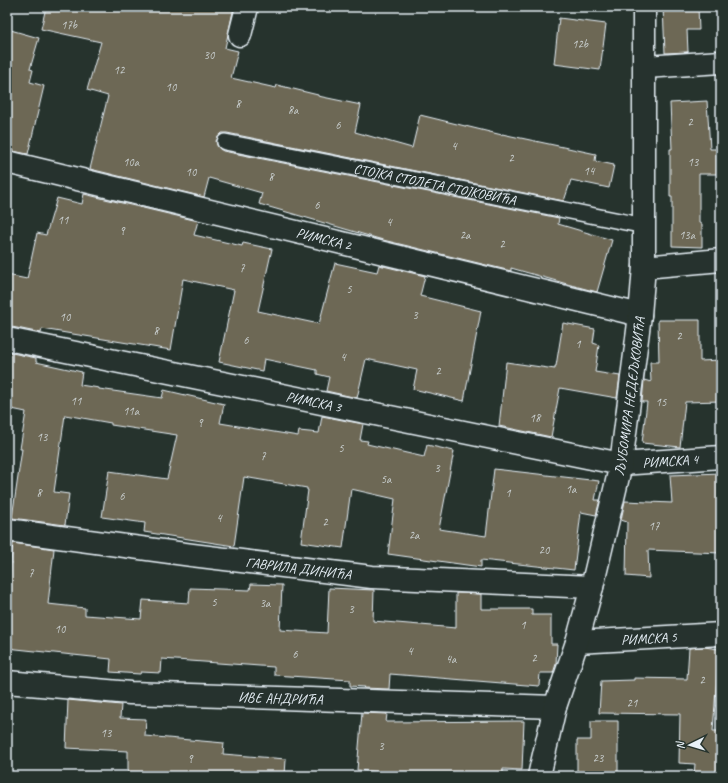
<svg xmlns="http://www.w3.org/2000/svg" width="728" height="783" font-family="Caveat,sans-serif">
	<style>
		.building { fill: #6d6855; stroke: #e8f1f8 }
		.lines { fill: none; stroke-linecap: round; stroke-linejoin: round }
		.service-casing { stroke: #e8f1f8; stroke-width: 18 }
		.minor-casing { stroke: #e8f1f8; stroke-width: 25 }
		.service { stroke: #26332d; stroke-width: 15 }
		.minor { stroke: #26332d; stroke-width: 22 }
		.labels { text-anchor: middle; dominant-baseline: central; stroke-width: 3; stroke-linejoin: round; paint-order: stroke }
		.number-label { font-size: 12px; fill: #c9cfcf }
		.street-label { font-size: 14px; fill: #e8f1f8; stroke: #26332d }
	</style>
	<rect width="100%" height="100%" fill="#26332d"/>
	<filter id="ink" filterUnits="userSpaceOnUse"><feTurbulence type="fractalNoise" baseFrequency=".025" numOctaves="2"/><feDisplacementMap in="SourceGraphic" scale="8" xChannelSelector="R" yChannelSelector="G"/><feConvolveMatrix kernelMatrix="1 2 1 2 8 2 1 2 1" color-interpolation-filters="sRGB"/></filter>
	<g filter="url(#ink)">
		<path class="building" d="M46,7H234L225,48L238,51L231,78L276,88L277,85L318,95V96L361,105L355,132L412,148L420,115L502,135V134L596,154L595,161L614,165L609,188L571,180L564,201L227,133H222L219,136L216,141L217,145L219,148L223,151L559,218L558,224L612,240L597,292L567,284L511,268V271L383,240L259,204L262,193L209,178L204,197L90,169L108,96L87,90L101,42L41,29Z
			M663,7H698L699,30H687L688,52L665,53Z
			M559,18L606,24L600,70L554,64Z
			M7,29L39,38L30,69L33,70L30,82L44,86L28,154L7,150Z
			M707,101L710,149H717V174H699V223L702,224V247L672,246V197H670V149H672L670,103Z
			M84,194L198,221L194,235L242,246L243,243L272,249L258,311L319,324L335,263L377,272L379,265L425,276L420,296L481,311L464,401L413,389L417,370L366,359L357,398L326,391L329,377L317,374V370L264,359L262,371L219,362L234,290L183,279L171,350L42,329L41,333L12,327V326L7,325V275L27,279L37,233L46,235L57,198L82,204Z
			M658,320H700V361L721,360V401L685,402L680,447L642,443L647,402H642L644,380L651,382L650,362H659Z
			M563,323L595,329L593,343L599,345L595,372L620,376L617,398L560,388L551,437L499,426L506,362L555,369V366H556Z
			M7,352L36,358V362L82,372L80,385L99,388V389L162,398L164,390L224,404L220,423L298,436L299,431L319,433L322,416L363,424L360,440L368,441L367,444L424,457L427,445L454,451L439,529L486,536L494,469L599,481L595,500H600L596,515L581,512L574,570L481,560V567L388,554L395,499L351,489L343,548L301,542L308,490H307V488L244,477L234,546L144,532L145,523L102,517L109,471L167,479L177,435L111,425V423L65,415L54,492L69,494L65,525L12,518L22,449H20L26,412L7,408Z
			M721,473V553L648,550L649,578L626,576L627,522L621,520L625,501L672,503L670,475Z
			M13,543L54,549L48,604L85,608V615L141,619L143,600L189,603L190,588L250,590L251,584L282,585L280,630L327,633L329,588L374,590L373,621L456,628V593L481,594V609H532V615H551V644H557L556,664L553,673H540L539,686L390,674L389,689L364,688L365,687L350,686V680L274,675V667L162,659L161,673L141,672L140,674L110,672L111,659L7,648V599Z
			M704,647L719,649L713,731H721V776H694L695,764L679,763L680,714L599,713L601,681L634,680V678L687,679L689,648Z
			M68,700L121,705L120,718L146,719L145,736L224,743L223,754L286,759L285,776H128V751L66,748Z
			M362,713L387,714L386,722L524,721L522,770L503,769V776H406V774L357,770Z
			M591,721H618V776H577V740H591Z"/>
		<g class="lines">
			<defs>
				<g id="service">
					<path id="s1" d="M225,142L645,226"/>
				</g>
				<g id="minor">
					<path d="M240,35L247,7"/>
					<path d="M645,67L721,62"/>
					<path id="s2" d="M7,162L640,315"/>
					<path d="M644,267L721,260"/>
					<path id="s3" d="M7,339L621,464L721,457"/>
					<path id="s4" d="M7,530L192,555L372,577L592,587"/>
					<path id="s5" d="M577,642L721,634"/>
					<path id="s6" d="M7,682L130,693L555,707"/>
					<path id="s7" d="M539,776L555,707L577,642L592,587L621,464L640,315L644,267V7"/>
				</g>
			</defs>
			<use href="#service" class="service-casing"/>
			<use href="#minor" class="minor-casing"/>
			<use href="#service" class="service"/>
			<use href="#minor" class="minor"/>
		</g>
	</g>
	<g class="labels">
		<g class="number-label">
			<text x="69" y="25">17b</text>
			<text x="580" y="44">12b</text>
			<text x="209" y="55">30</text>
			<text x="119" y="70">12</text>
			<text x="171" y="87">10</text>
			<text x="238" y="104">8</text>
			<text x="293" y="110">8a</text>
			<text x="690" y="122">2</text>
			<text x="338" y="125">6</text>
			<text x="454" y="146">4</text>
			<text x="511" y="158">2</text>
			<text x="131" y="162">10a</text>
			<text x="693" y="162">13</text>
			<text x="589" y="171">14</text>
			<text x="191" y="172">10</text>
			<text x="271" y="177">8</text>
			<text x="317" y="205">6</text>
			<text x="63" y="220">11</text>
			<text x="389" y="222">4</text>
			<text x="122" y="231">9</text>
			<text x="465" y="235">2a</text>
			<text x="687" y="235">13a</text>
			<text x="502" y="244">2</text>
			<text x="242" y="268">7</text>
			<text x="349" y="289">5</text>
			<text x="415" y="315">3</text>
			<text x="65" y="317">10</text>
			<text x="156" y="331">8</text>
			<text x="679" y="336">2</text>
			<text x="246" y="340">6</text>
			<text x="578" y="344">1</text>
			<text x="343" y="357">4</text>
			<text x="438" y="371">2</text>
			<text x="76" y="401">11</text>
			<text x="661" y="402">15</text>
			<text x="131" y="411">11a</text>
			<text x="535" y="418">18</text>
			<text x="200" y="423">9</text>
			<text x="42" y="437">13</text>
			<text x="341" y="448">5</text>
			<text x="263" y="456">7</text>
			<text x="437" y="468">3</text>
			<text x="386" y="479">5a</text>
			<text x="571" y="489">1a</text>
			<text x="39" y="493">8</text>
			<text x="508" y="493">1</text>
			<text x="122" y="496">6</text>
			<text x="219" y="518">4</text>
			<text x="325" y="522">2</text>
			<text x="654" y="526">17</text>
			<text x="414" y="535">2a</text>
			<text x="544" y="550">20</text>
			<text x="31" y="573">7</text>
			<text x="214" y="602">5</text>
			<text x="265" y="603">3a</text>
			<text x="351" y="609">3</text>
			<text x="523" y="625">1</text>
			<text x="60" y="629">10</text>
			<text x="410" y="651">4</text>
			<text x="295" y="654">6</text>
			<text x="534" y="658">2</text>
			<text x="451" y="659">4a</text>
			<text x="702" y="680">2</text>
			<text x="632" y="703">21</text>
			<text x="106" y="733">13</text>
			<text x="381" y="746">3</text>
			<text x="598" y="758">23</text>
			<text x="190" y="759">9</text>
		</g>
		<g class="street-label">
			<text stroke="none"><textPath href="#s1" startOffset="214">СТОЈКА СТОЛЕТА СТОЈКОВИЋА</textPath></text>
			<text stroke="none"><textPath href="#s2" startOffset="326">РИМСКА 2</textPath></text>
			<text stroke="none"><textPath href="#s7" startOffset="391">ЉУБОМИРА НЕДЕЉКОВИЋА</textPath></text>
			<text stroke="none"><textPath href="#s3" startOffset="313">РИМСКА 3</textPath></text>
			<text stroke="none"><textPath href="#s3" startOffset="676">РИМСКА 4</textPath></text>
			<text stroke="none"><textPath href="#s4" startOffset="294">ГАВРИЛА ДИНИЋА</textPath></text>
			<text stroke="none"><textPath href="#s5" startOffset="72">РИМСКА 5</textPath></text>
			<text stroke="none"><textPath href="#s6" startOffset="274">ИВЕ АНДРИЋА</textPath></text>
		</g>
	</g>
	<rect width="728" height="783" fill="none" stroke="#26332d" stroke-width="24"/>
	<rect x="12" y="12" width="704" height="759" fill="none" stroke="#e8f1f8" stroke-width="1.5" filter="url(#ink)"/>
	<g transform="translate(690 745) rotate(265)" stroke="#26332d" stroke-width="3" paint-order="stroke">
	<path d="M0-3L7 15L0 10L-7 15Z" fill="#e8f1f8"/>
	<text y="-6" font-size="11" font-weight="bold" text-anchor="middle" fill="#e8f1f8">N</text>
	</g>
</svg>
